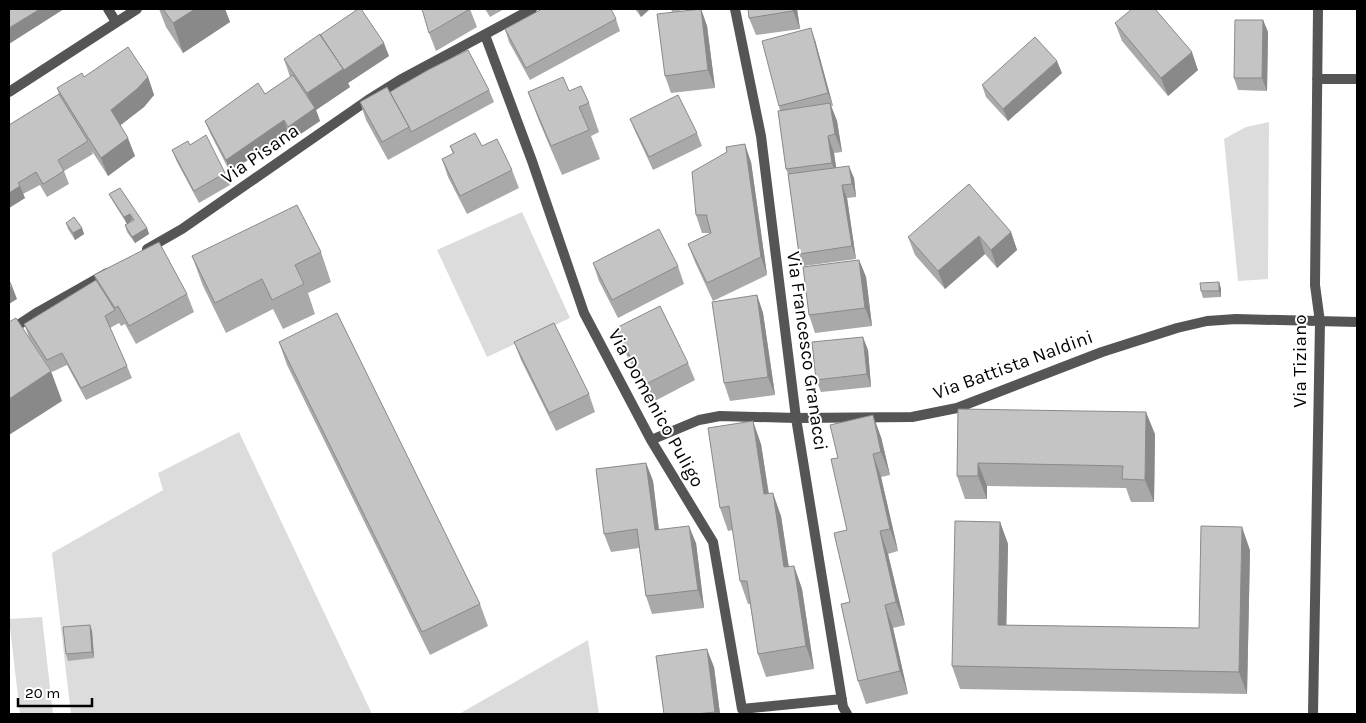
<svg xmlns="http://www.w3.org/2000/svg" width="1366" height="723" font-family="Karla,sans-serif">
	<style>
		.green { fill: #dcdcdc }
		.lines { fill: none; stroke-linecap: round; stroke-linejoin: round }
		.minor { stroke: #555; stroke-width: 10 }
		.tertiary { stroke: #555; stroke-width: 10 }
		.wall { fill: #a9a9a9 }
		.shaded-wall { fill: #898989 }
		.building { fill: #c4c4c4; stroke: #898989 }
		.labels { text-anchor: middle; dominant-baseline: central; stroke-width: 4; stroke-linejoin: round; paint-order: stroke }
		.street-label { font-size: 19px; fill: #000; stroke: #fff }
	</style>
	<rect width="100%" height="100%" fill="#fff"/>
	<path class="green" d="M1269,122L1268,279L1238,281L1224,139L1246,127Z
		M522,212L570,318L487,357L437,250Z
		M239,432L372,714H71L52,553L163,490L158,473Z
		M42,617L53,714H20L9,619Z
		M588,640L599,714H459Z"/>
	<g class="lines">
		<path class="minor" d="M108,9L116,22
			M735,9L761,136L796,418L843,707L847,714
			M485,35L532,161L584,313L651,440L713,542L742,709L842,699
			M1317,79H1357
			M147,249L182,229L368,100L400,80L532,9
			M9,331L38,312L107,273
			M651,440L699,420L720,416L796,418L912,417L957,408L1102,352L1177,328L1207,321L1236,319L1357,322
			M1313,714L1320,322L1315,285L1318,9"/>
		<path class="tertiary" d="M9,92L137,9"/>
	</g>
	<path class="wall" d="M159,9H225L230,22L183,53L166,27Z
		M470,9L477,27L436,51L429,33Z
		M485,9H504L490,17Z
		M635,9H650L641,17Z
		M671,9H689L672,12Z
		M701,9L707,26L715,88L671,93L665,76Z
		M748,9H797L800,29L756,35L749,18Z
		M616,19L620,31L530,80L509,42L505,29Z
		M1263,20L1268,32L1267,91L1238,90L1234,78Z
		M1115,23L1198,70L1168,96L1122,41Z
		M815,40L833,106H831L837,121L842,152L834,153L836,168L854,178L856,197L847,198L856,259L804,266L799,254L788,174L786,169L780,111L779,106Z
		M389,56L348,83L350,87L316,110L320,121L293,139L288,133L230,172L210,133L205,121L265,94L290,77L284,59Z
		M1062,73L1008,121L986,97L982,85Z
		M84,77H148L154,95L144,107L120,125L135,156L108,176L92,151L93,154L64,171L69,184L47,197L40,185L23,194L25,198L9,208V125L59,94L57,88Z
		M489,90L494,102L388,160L366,120L360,102L390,92Z
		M569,91L589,103L599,132L591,136L600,159L562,175L539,121L528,92Z
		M630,119L697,133L702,146L653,170L635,131Z
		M190,145L225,173L230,185L199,203L177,162L172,150Z
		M450,146H482L512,170L519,188L467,214L448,177L442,159L453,154Z
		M751,162L767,275L713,301L695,262L688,244L711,233H702L696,215Z
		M109,194L147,228L149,234L135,243L127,232L125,225L133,221L132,220L127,224L112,200Z
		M66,223L82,228L84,234L75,240L68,229Z
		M1011,232L1017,250L997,268L985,254L945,289L915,255L908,237Z
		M321,252L331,282L308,293L315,314L283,329L273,309L226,333L203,286L192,256Z
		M859,260L866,277L872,326L815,333L809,315Z
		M593,263L678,266L684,284L618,318L599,281Z
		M94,275L187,294L194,312L136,344L125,324L121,326L119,323L110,328L127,366L132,378L86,400L67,365L52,372L29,337L24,324L96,280Z
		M1219,282L1221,289V297L1203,298L1201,291Z
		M757,295L763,313L775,395L730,401L724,383Z
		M616,328L688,363L695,380L651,403L622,346Z
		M279,342L480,604L488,626L430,655L287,365Z
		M514,342L589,394L595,412L556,431L521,360Z
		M868,350L871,387L821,392L816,380Z
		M958,409L1155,434L1154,502H1131L1126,488L987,486V499H965L957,476Z
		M881,437L890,475L881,477L898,551L888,554L905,625L893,628L908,694L866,704L858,681L847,530L838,458Z
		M761,444L769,494L781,516L789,567L794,566L802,589L814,669L766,677L758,654L750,604H748L740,581L733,530L728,531L720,508Z
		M646,463L653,481L659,530L696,543L704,608L652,614L646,596L639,548L611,552L604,534Z
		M1000,522L1008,544L1006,625L1199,628L1250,550L1247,694L960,689L952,666Z
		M90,625L92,631L94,658L68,661L66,654Z
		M714,667L720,714H664Z"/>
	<path class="shaded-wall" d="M40,9H64L9,44V28Z
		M195,9H225L230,22L183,53L173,23Z
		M638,9H650L641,17Z
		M701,9L707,26L715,88L708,70Z
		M793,9H797L800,29L793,11Z
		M1263,20L1268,32L1267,91L1262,78Z
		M811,28L815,40L833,106L828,93Z
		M384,43L389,56L348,83L350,87L316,110L320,121L293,139L288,127L313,110L307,93Z
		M1192,52L1198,70L1168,96L1161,78Z
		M1057,61L1062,73L1008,121L1003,109Z
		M148,77L154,95L144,107L117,128L111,110Z
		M830,103L837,121L842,152L835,134Z
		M284,120L288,133L230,172L226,160Z
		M828,136L834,153L838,180L832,163Z
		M128,138L135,156L108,176L101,158Z
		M745,144L751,162L767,275L761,257Z
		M849,166L854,178L856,197L852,184Z
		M842,185L847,198L856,259L852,246Z
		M20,186L25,198L9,208V193Z
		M130,214L132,220L127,224L124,217Z
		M82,228L84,234L75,240L73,233Z
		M147,228L149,234L135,243L132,237Z
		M1011,232L1017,250L997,268L991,250Z
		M979,236L985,254L945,289L938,271Z
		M859,260L866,277L872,326L865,308Z
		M1219,282L1221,289V297L1219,291Z
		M12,286L17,299L9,304V288Z
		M757,295L763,313L775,395L768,377Z
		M863,337L868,350L871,387L867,374Z
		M51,371L62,401L9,435V399Z
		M1146,412L1155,434L1154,502L1145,480Z
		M873,415L881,437L890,475L881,452Z
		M753,421L761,444L772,517L764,494Z
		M873,454L881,477L898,551L890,529Z
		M646,463L653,481L661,548L655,530Z
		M978,463L987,486V499L978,476Z
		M773,493L781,516L792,590L784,567Z
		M1000,522L1008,544L1006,647L998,625Z
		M689,526L696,543L704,608L698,590Z
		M1242,527L1250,550L1247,694L1239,672Z
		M880,531L888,554L905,625L896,602Z
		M794,566L802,589L814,669L806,646Z
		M885,605L893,628L908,694L900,671Z
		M90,625L92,631L94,658L92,652Z
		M707,649L714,667L720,714H716L715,712Z"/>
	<path class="building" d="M9,9H40L9,28Z
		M163,9H195L173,23Z
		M358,9H361L384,43L344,70L320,35Z
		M422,9H470L429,33Z
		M542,9H611L616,19L526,68L505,29Z
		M701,9L708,70L665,76L657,14Z
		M748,9H793V11L749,18Z
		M1132,9H1155L1192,52L1161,78L1115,23Z
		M1235,20H1263L1262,78H1234Z
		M811,28L828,93L779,106L762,41Z
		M320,34L343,69L307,93L284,59Z
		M1035,37L1057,61L1003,109L982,85Z
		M128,47L148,77L137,89L111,110L128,138L101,158L57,88L82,73L84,77Z
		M468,50L489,90L411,132L409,127L390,92L428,70Z
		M293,75L315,108L288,127L284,120L226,160L205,121L258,83L265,94Z
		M563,77L569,91L581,86L589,103L579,107L589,130L551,146L528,92Z
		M387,87L409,127L382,142L360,102Z
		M59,94L88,141L58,160L64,171L43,184L36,172L18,183L20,186L9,193V125Z
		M678,95L697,133L649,157L630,119Z
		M830,103L835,134L828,136L832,163L786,169L778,111Z
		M475,133L482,146L497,139L512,170L460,196L442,159L454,153L450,146Z
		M206,135L225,173L194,191L172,150L188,141L190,145Z
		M745,144L761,257L707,283L688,244L711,233L707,218V215H696L692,172L727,152L726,147Z
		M849,166L852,184L842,185L852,246L799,254L788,174Z
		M969,184L1011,232L991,250L979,236L938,271L908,237Z
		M120,188L147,228L132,237L125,225L134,220L130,214L124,217L109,194Z
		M297,205L321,252L295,265L304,284L272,300L262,279L215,303L192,256Z
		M74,217L82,228L73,233L66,223Z
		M659,229L678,266L612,300L593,263Z
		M159,242L187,294L129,326L118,306L115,308L94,275Z
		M859,260L865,308L809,315L803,267Z
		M96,280L115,310L105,316L127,366L81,388L62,353L47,360L24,324Z
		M9,281L12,286L9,288Z
		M1219,282V291H1201L1200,283Z
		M757,295L768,377L724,383L712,302Z
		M660,306L688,363L644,385L616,328Z
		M337,313L480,604L422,632L279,342Z
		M16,318L51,371L9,399V322Z
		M554,323L589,394L549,413L514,342Z
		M863,337L867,374L816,380L812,342Z
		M958,409L1146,412L1145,480L1122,479L1123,466L978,463V476H957Z
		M873,415L881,452L873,454L890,529L880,531L896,602L885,605L900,671L858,681L841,604L850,602L834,533L847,530L831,459L838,458L830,425Z
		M753,421L764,494L773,493L784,567L794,566L806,646L758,654L747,581H740L729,506L720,508L708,428Z
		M646,463L655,530L689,526L698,590L646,596L637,529L604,534L596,469Z
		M955,521L1000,522L998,625L1199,628L1201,526L1242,527L1239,672L952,666Z
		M90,625L92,652L66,654L63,627Z
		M707,649L715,712L695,714H664L656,656Z"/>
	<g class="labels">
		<g class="street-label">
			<text transform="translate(260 154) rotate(-35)">Via Pisana</text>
			<text transform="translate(807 351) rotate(82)">Via Francesco Granacci</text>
			<text transform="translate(1300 361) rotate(-90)">Via Tiziano</text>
			<text transform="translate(1013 365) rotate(-20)">Via Battista Naldini</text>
			<text transform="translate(656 408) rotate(61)">Via Domenico Puligo</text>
		</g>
	</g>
	<rect width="1366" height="723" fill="none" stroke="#000000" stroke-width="20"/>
	<path d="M18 698v8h74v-8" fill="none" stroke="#000000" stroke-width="2.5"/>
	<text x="25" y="698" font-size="15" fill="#000000" stroke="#ffffff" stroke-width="4" paint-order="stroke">20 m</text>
</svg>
